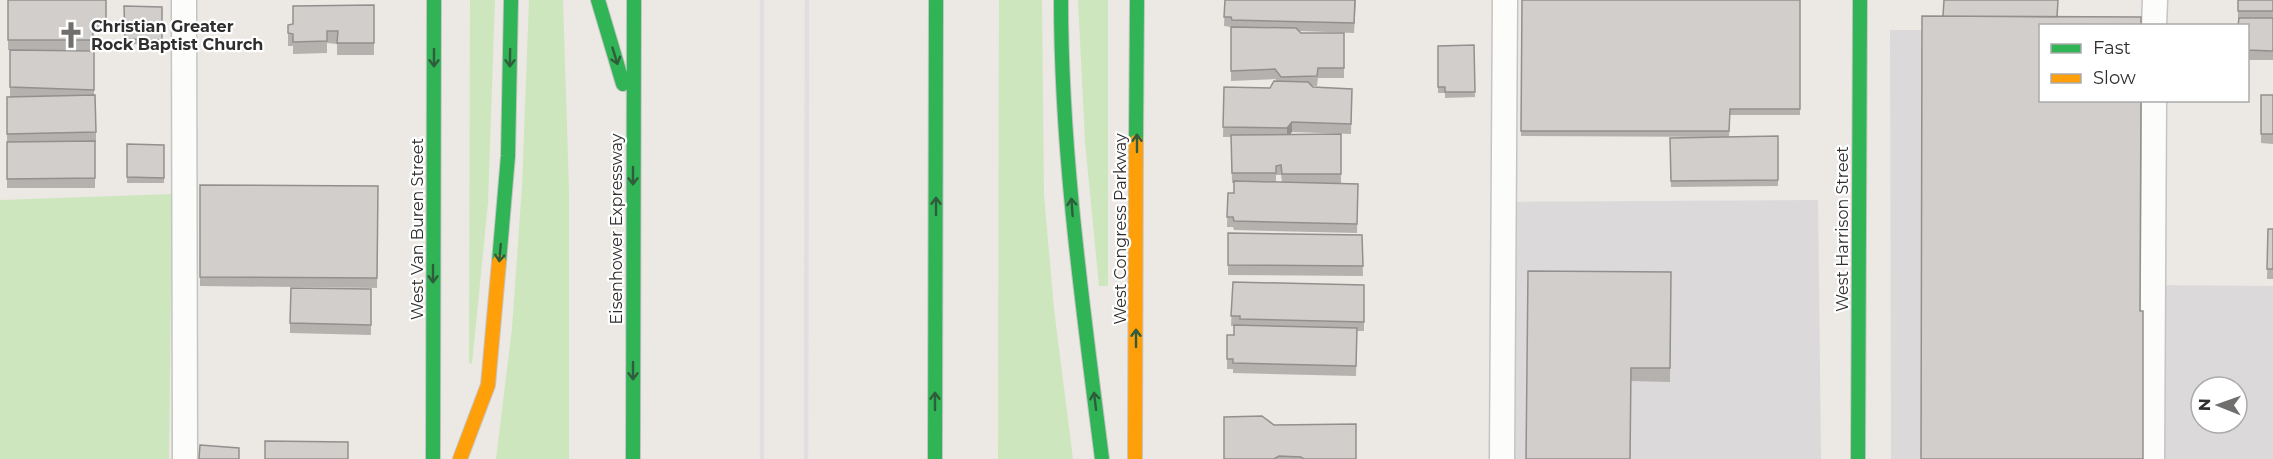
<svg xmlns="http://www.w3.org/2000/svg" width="2273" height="459" font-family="Montserrat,sans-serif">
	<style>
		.industrial { fill: #dcd9db; fill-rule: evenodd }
		.green { fill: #cee6be }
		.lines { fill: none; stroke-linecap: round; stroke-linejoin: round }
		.lane-casing { stroke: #c5c4c5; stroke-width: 27 }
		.fast-casing { stroke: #c5c4c5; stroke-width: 16 }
		.slow-casing { stroke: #c5c4c5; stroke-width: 16 }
		.lane { stroke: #fcfcfb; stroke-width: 24 }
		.fast { stroke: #30b455; stroke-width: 14 }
		.slow { stroke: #ff9f0a; stroke-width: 14 }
		.rail { stroke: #dfdfe1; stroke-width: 4.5 }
		.wall { fill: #b4b1af; fill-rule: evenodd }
		.shaded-wall { fill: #92908e }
		.building { fill: #d1cecb; stroke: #92908e; stroke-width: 1.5 }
		.oneway { stroke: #2f5d3c }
		.labels { text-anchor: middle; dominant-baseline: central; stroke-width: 4.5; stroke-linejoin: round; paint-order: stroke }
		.poi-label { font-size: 16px; font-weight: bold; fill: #2e2e2e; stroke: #fff; text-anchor: start }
		.street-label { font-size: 16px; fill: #2e2e2e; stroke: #fff }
	</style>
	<rect width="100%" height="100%" fill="#ece8e4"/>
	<path class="industrial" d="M1890,30H2040V100L2154,101V285L2273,286V459H1891ZM2201,387H2237V423H2201Z
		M1818,200L1821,459H1502L1503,202Z"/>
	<path class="green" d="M470,0H495L488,203L472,364L469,363Z
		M529,0H563L569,190V459H496L512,328L522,186Z
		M999,0H1042L1044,195L1054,309L1073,459H998Z
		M1078,0H1108V286H1099L1085,142Z
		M172,194L169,459H0V200Z"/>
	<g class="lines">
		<defs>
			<path id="lane" d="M184,0L185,459
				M2154,26L2155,0
				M1502,459L1505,0
				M2152,459L2154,100"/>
			<path id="fast" d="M598,0L623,84
				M1061,0C1061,154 1083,307 1102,459
				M1136,142L1137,0
				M499,262L508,156L511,0
				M433,459L434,0
				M633,459L634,0
				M935,459L936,0
				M1858,459L1860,0"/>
			<path id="slow" d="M460,459L488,385L499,262
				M1135,459L1136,142"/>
		</defs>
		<use href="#lane" class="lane-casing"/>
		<use href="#fast" class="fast-casing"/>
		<use href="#slow" class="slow-casing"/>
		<use href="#lane" class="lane"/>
		<use href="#fast" class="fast"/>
		<use href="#slow" class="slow"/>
		<path class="rail" d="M762,459V0
			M806,459L807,0"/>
	</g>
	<path class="wall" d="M8,0H106V31H93V50H8Z
		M1225,0H1356L1354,33L1300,31L1301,33H1344V78H1318L1317,86H1312L1313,87L1352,89L1351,134L1292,132L1290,134H1341V183L1358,184L1357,233L1234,230L1233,227H1227L1228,193H1234V183H1232L1231,137H1223L1224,87L1270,88L1277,81L1275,79L1231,81V27L1224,26ZM1276,175H1281L1282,182H1276Z
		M1522,0H1800V115H1730L1729,137L1521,136Z
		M2238,0H2273V60H2247V26L2238,20Z
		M374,5V55H337V44L327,43V53L293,54V46H288V25Z
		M124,6L162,7V45L125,44Z
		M1474,45L1475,97L1445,98V93H1438V46Z
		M10,50L94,51V95L96,132V142H95V188H7V97H10Z
		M2261,95H2273V144L2261,143Z
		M1778,136V186L1671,187L1670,138Z
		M127,144L164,145V183H127Z
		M200,185L378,186L377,288L200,286Z
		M2268,229H2273V279H2267Z
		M1228,233L1362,235L1363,276L1228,275Z
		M1671,272L1670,382L1631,381L1526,459Z
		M1233,282L1364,285V331H1357L1356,376L1233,373V369H1227V335H1234V326H1231Z
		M371,289V335L290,333V323Z
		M1274,425L1356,459H1224Z"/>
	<path class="shaded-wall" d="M1292,122V132L1287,138V128Z"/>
	<path class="building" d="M8,0H106V22L93,21V40H8Z
		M1225,0H1355L1354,23L1232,20L1231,17H1224Z
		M1522,0H1800V109H1730L1729,131H1521Z
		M1944,0H2058L2057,17L1943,16Z
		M2238,0H2273V11H2238Z
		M374,5V43H337L338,31H327V41L293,42V34L288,33V25L293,24V6Z
		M124,6L162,7V40L125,39Z
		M1922,16L2141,17V26H2040V100H2141L2140,311H2143V459H1921Z
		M2239,18H2273V51L2247,50V26H2238Z
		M1231,27L1296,28L1301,33H1344V68H1318L1317,76L1281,77L1275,69L1231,71Z
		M1474,45L1475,92H1445V87H1438V46Z
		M10,50L94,51V90L10,87Z
		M1274,81L1308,82L1313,87L1352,89L1351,124L1292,122L1287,128L1223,127L1224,87L1270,88Z
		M95,95L96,132L7,134V97Z
		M2261,95H2273V134H2261Z
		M1341,134V174H1282L1281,165L1276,166V173H1232L1231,135Z
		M1778,136V180L1671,181L1670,138Z
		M95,141V178L7,179V142Z
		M127,144L164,145V178L127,177Z
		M1234,181L1358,184L1357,224L1234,221L1233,217H1227L1228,193H1234Z
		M200,185L378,186L377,278L200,277Z
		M2268,229H2273V269H2267Z
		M1228,233L1362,235L1363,266L1228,265Z
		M1528,271L1671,272L1670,368H1631L1630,459H1526Z
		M1233,282L1364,285V322L1240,319V316H1231Z
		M291,288L371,289V325L290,323Z
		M1234,325L1357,328L1356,366L1233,363V359H1227V335H1234Z
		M1262,416L1274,425L1356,424V459H1304L1301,457L1279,456L1274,459H1224V417Z
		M265,441L348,442V459H265Z
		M200,445L239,448V459H199Z"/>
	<defs><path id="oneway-shaft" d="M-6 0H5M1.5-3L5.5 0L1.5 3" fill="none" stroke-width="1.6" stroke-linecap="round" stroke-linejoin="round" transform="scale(1.5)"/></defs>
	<g class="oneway">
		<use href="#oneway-shaft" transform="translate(615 56) rotate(73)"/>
		<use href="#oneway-shaft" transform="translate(434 58) rotate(90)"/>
		<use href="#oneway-shaft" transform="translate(510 58) rotate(91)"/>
		<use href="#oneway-shaft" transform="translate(1137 143) rotate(-90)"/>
		<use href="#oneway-shaft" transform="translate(633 176) rotate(90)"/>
		<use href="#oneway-shaft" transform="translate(936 206) rotate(-90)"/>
		<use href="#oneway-shaft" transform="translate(1072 207) rotate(-94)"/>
		<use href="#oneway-shaft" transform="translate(500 253) rotate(95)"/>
		<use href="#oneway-shaft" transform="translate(433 274) rotate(90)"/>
		<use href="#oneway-shaft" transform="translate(1136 338) rotate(-90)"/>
		<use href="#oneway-shaft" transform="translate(633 371) rotate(90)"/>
		<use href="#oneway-shaft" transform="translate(935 401) rotate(-90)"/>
		<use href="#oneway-shaft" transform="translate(1095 401) rotate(-97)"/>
	</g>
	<defs>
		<symbol id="church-bare" viewBox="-9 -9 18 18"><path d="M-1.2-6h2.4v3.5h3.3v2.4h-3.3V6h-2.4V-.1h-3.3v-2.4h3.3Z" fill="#706f6e" stroke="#fff" stroke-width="2.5" paint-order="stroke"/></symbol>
	</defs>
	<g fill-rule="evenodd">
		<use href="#church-bare" x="52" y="16" width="38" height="38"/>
	</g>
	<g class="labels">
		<g class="poi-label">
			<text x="91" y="26">Christian Greater<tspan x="91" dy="18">Rock Baptist Church</tspan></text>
		</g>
		<g class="street-label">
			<text transform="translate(417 229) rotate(-90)">West Van Buren Street</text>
			<text transform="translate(616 229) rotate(-90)">Eisenhower Expressway</text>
			<text transform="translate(1120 229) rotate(-90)">West Congress Parkway</text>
			<text transform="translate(1842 229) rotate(-90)">West Harrison Street</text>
		</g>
	</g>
	<rect x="2039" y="24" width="210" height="78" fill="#ffffff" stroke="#ababab" stroke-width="1.5"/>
	<rect x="2051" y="44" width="30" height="9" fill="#30b455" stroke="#ababab" stroke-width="1.5"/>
	<text x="2093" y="54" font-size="18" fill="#2e2e2e">Fast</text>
	<rect x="2051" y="74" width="30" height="9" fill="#ff9f0a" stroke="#ababab" stroke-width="1.5"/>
	<text x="2093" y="84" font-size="18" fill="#2e2e2e">Slow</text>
	<g transform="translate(2219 405) rotate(271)"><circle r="28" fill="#ffffff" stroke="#ababab" stroke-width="1.5"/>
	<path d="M0-4.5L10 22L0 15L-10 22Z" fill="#706f6e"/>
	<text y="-9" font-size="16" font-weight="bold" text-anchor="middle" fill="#2e2e2e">N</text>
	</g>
</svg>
